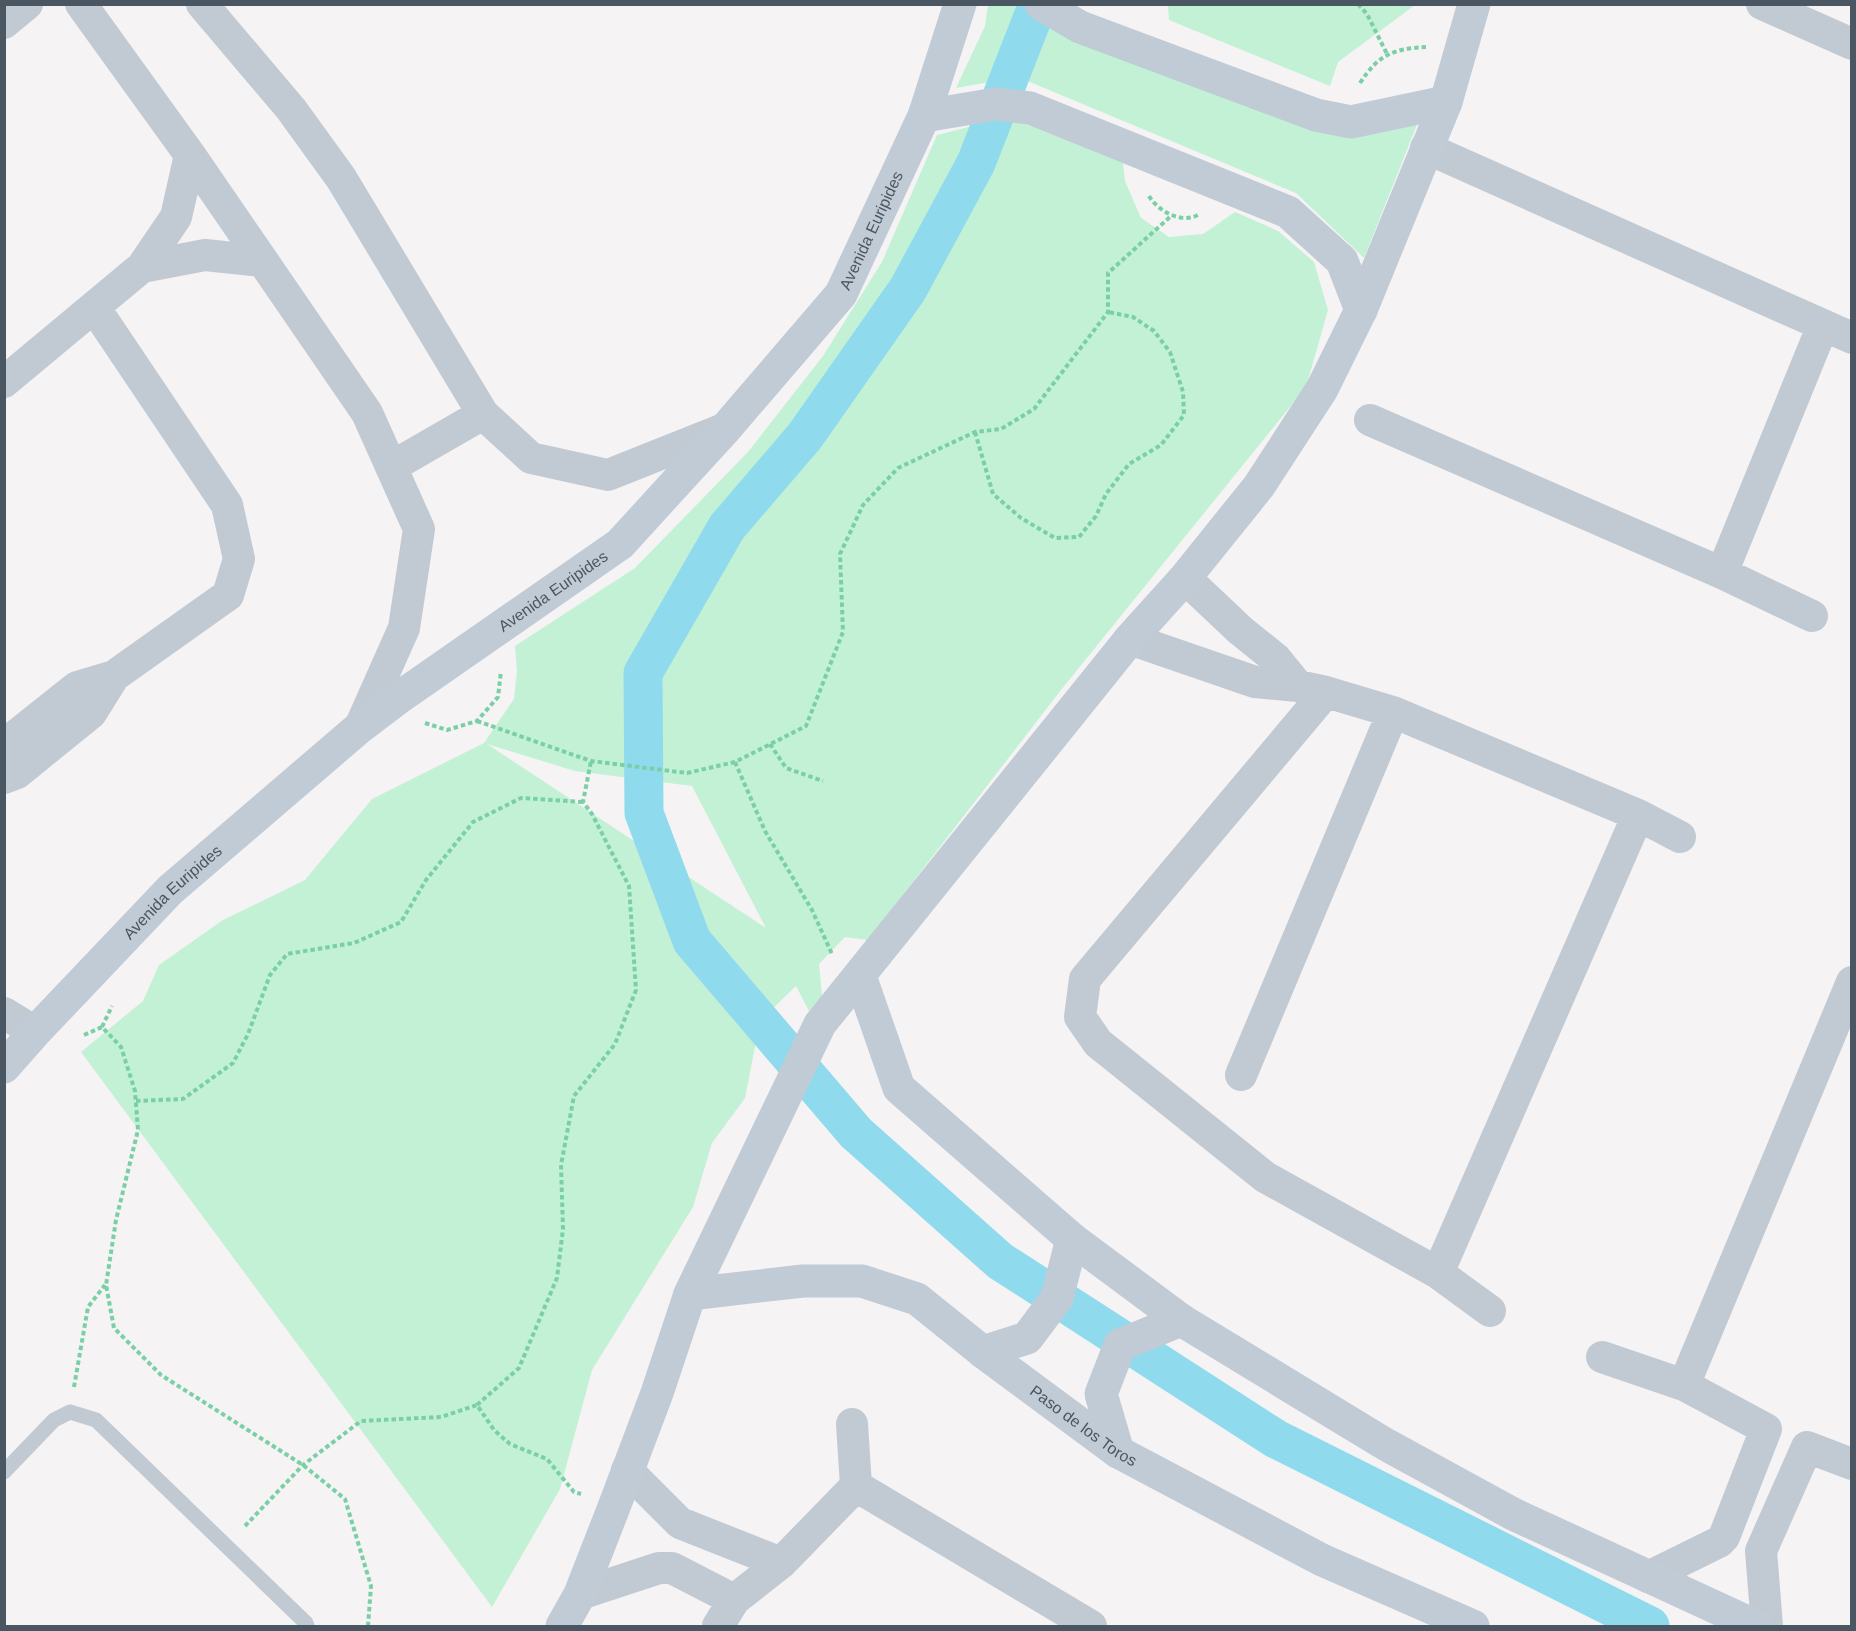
<svg xmlns="http://www.w3.org/2000/svg" width="1856" height="1631" font-family="Arial,sans-serif">
	<style>
		.green { fill: #c3f1d5; fill-rule: evenodd }
		.lines { fill: none; stroke-linecap: round; stroke-linejoin: round }
		.canal { stroke: #90daee; stroke-width: 39 }
		.path { stroke: #7ad0a6; stroke-width: 4; stroke-dasharray: 4.5 3; stroke-linecap: butt }
		.lane { stroke: #c1cad2; stroke-width: 15 }
		.street { stroke: #c1cad2; stroke-width: 32 }
		.secondary { stroke: #c1cbd6; stroke-width: 33 }
		.labels { text-anchor: middle; dominant-baseline: central; stroke-width: 5; stroke-linejoin: round; paint-order: stroke }
		.street-label { font-size: 16px; fill: #4a5661; stroke: #fff }
	</style>
	<rect width="100%" height="100%" fill="#f5f3f3"/>
	<path class="green" d="M988,5H1032L1340,128L1418,122L1364,258L1296,193L1018,77L956,88L985,26Z
		M1168,5V4L1415,5L1338,62L1330,86L1169,20Z
		M1008,117L1123,163L1125,181L1141,218L1169,237L1203,234L1235,212L1278,231L1314,262L1328,310L1306,387L1061,690L868,940L845,937L819,964L822,996L809,1011L796,986L760,1021L745,1098L712,1143L693,1207L592,1370L560,1489L492,1607L81,1052L143,1001L159,965L223,920L305,880L372,799L484,743L514,699L517,671L515,646L635,568L748,452L823,356L882,262L937,135ZM487,744L575,771L692,786L766,928Z"/>
	<g class="lines">
		<path class="canal" d="M1038,4L976,163L908,289L805,436L727,527L643,673L644,813L692,941L856,1133L1000,1261L1276,1439L1650,1626"/>
		<path class="path" d="M1358,4L1367,14L1387,54
			M1360,83C1379,54 1393,49 1426,47
			M1149,196C1158,211 1181,224 1198,215
			M975,432L993,494L1021,518L1055,538L1079,537L1096,516L1106,494L1129,464L1161,445L1184,415L1183,392L1170,352L1154,331L1133,317L1108,312
			M477,721L591,761L687,773L735,762L806,726L843,632L840,554L863,505L898,468L975,432L1001,429L1034,409L1108,312V273L1171,216
			M425,723L447,730L477,721L498,697L501,671
			M770,744L786,768L823,781
			M735,762L765,831L812,910L832,954
			M102,1027L112,1006
			M84,1035L102,1027L121,1047L135,1091L138,1130L116,1220L106,1285L114,1328L161,1375L303,1465L345,1499L371,1586L368,1626
			M136,1101L183,1099L233,1063L248,1034L270,975L287,954L354,943L401,922L426,880L473,822L521,798L583,802
			M74,1387L88,1307L105,1285
			M477,1405L519,1368L557,1278L563,1229L561,1165L574,1096L615,1044L636,990L629,886L592,814L583,802L591,761
			M245,1526L303,1465L361,1421L441,1417L477,1405L494,1430L510,1444L547,1459L574,1492L581,1494"/>
		<path class="lane" d="M4,1472L54,1420L70,1412L96,1420L306,1623L307,1626"/>
		<path class="street" d="M81,4L190,155L367,413L419,529L404,628L360,727
			M202,4L291,109L341,178L483,414L531,458L608,475L726,428
			M1762,4L1852,44
			M4,23L27,4
			M1426,148L1852,338
			M142,267L205,255L262,261
			M4,382L142,267L176,217L190,155
			M1370,420L1722,573L1812,616
			M391,467L483,414
			M1722,573L1823,325
			M1185,578L1240,630L1276,659L1298,686
			M1130,639L1255,682L1298,686L1326,692L1393,712L1638,815L1680,837
			M1326,692L1085,979L1080,1017L1098,1043L1265,1177L1438,1273L1490,1311
			M4,745L77,687L114,676L228,595L239,559L227,505L94,307
			M4,778L17,773L91,713L114,676
			M4,1013L35,1032
			M1241,1075L1393,712
			M1438,1273L1638,815
			M1602,1357L1684,1385L1766,1429L1724,1537L1719,1542L1648,1577
			M1684,1385L1852,982
			M627,1470L680,1523L781,1563
			M856,1486L1091,1626
			M580,1594L659,1568H672L734,1600
			M718,1626L734,1600L781,1563L856,1486L852,1424
			M1767,1626L1761,1551L1807,1447L1852,1464"/>
		<g class="secondary">
			<path d="M1041,4L1080,27L1316,115L1351,122L1446,102"/>
			<path d="M924,116L996,104L1030,108L1288,212L1342,261L1361,310"/>
			<path d="M860,976L899,1088L1072,1239L1181,1320L1385,1444L1513,1514L1756,1626"/>
			<path id="s1" d="M4,1067L35,1032L170,890L360,727L397,699L620,544L726,428L841,294L924,116L960,4"/>
			<path id="s2" d="M690,1294L803,1281H862L917,1299L983,1352L1118,1452L1322,1560L1473,1626"/>
			<path d="M983,1352L1027,1338L1057,1298L1072,1239"/>
			<path d="M1118,1452L1101,1394L1120,1345L1181,1320"/>
			<path d="M562,1626L580,1594L614,1507L657,1393L690,1294L820,1024L1130,639L1185,578L1259,486L1322,389L1361,310L1446,102L1474,4"/>
		</g>
	</g>
	<g class="labels">
		<g class="street-label">
			<text stroke="none"><textPath href="#s1" startOffset="1215">Avenida Euripides</textPath></text>
			<text stroke="none"><textPath href="#s1" startOffset="729">Avenida Euripides</textPath></text>
			<text stroke="none"><textPath href="#s1" startOffset="243">Avenida Euripides</textPath></text>
			<text stroke="none"><textPath href="#s2" startOffset="440">Paso de los Toros</textPath></text>
		</g>
	</g>
	<rect width="1856" height="1631" fill="none" stroke="#4a5661" stroke-width="12"/>
</svg>
